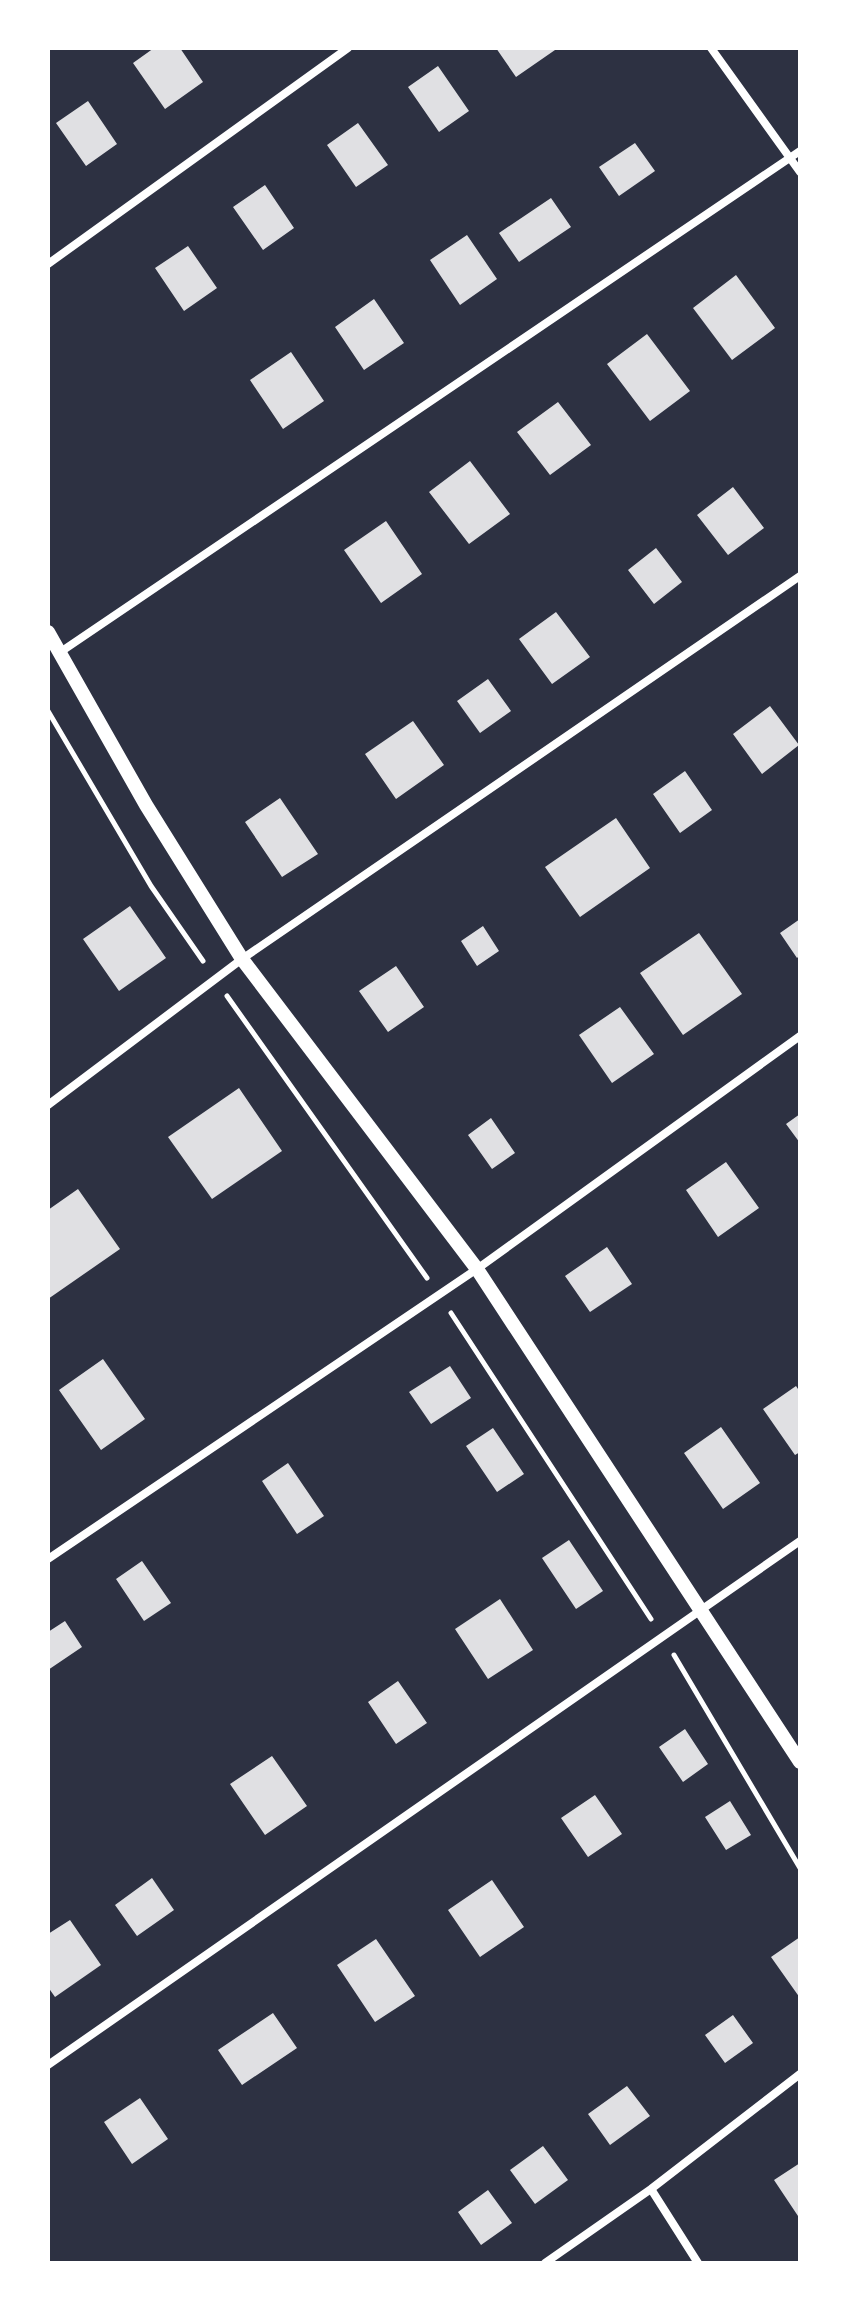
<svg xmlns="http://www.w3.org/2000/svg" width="848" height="2311" font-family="'DejaVu Sans',sans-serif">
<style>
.building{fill:#e0e0e3}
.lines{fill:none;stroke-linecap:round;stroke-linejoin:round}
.path{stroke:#fff;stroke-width:5}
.minor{stroke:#fff;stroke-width:8}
.tertiary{stroke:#fff;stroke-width:14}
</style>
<rect width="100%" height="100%" fill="#2d3142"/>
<path class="building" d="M 154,48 L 180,48 L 203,82 L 165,109 L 133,63 Z
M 496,48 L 554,48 L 555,50 L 516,77 Z
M 438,66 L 469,111 L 439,132 L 408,87 Z
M 88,101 L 117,144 L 86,166 L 56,123 Z
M 358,123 L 388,165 L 356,187 L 327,145 Z
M 635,143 L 655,171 L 619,196 L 599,167 Z
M 265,185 L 294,228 L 263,250 L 233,207 Z
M 551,198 L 571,227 L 519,262 L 499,233 Z
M 467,235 L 497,279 L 460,305 L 430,260 Z
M 188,246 L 217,288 L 184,311 L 155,268 Z
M 736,275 L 775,328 L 732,360 L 693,308 Z
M 374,299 L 404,343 L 364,370 L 335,327 Z
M 647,334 L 690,391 L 650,421 L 607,364 Z
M 291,352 L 324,401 L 283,429 L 250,380 Z
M 558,402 L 591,445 L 550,475 L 517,432 Z
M 470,461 L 510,514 L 469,544 L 429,492 Z
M 733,487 L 764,528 L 728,555 L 697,515 Z
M 386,521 L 422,574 L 381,603 L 344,550 Z
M 656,548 L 682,582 L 654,604 L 628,570 Z
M 556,612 L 590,657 L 552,684 L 519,639 Z
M 488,679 L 511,711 L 480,733 L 457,701 Z
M 770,706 L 799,745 L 762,774 L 733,734 Z
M 413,721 L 444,765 L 396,799 L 365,754 Z
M 685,771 L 712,810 L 680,833 L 653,794 Z
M 280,798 L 318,854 L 282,877 L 245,822 Z
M 616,818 L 650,868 L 580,917 L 545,867 Z
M 130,906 L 166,958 L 119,991 L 83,939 Z
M 800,919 L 800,955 L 797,958 L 780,933 Z
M 483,926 L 499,951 L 477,966 L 461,941 Z
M 699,933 L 742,994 L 683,1035 L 640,973 Z
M 396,966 L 424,1007 L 388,1032 L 359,991 Z
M 620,1007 L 654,1054 L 612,1083 L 579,1035 Z
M 239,1088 L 282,1151 L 212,1199 L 168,1137 Z
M 800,1114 L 800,1143 L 786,1124 Z
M 491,1118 L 515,1153 L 492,1169 L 468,1135 Z
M 726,1162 L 759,1208 L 718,1237 L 686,1190 Z
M 78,1189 L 120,1249 L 48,1299 L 48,1210 Z
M 607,1247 L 632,1284 L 590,1312 L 565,1276 Z
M 103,1359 L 145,1419 L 101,1450 L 59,1390 Z
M 450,1366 L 471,1398 L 431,1424 L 409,1392 Z
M 796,1386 L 800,1392 L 800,1452 L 795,1455 L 763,1409 Z
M 721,1427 L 760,1483 L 723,1509 L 684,1453 Z
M 493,1428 L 524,1474 L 497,1492 L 466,1446 Z
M 288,1463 L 324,1516 L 297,1534 L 262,1481 Z
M 569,1540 L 603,1591 L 576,1609 L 542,1558 Z
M 142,1561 L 171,1603 L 144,1621 L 116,1579 Z
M 500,1599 L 533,1650 L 488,1679 L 455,1629 Z
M 65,1621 L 82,1647 L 48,1670 L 48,1632 Z
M 398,1681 L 427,1723 L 396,1744 L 368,1702 Z
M 685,1729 L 708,1764 L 683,1782 L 659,1747 Z
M 272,1756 L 307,1806 L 265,1835 L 230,1784 Z
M 595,1795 L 622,1834 L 588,1857 L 561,1818 Z
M 730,1801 L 751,1835 L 726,1850 L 705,1817 Z
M 152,1878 L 174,1910 L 137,1936 L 115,1905 Z
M 492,1880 L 524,1927 L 480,1957 L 448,1910 Z
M 70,1920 L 101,1965 L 55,1997 L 48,1987 L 48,1934 Z
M 800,1937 L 800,1998 L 771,1957 Z
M 376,1939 L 415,1996 L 375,2022 L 337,1965 Z
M 273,2013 L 297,2048 L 242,2085 L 218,2050 Z
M 733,2015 L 753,2043 L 725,2063 L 705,2035 Z
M 627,2086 L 650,2116 L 610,2145 L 588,2114 Z
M 140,2098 L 168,2139 L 132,2164 L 104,2122 Z
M 543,2146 L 568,2180 L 535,2204 L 510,2170 Z
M 800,2163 L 800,2219 L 774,2180 Z
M 488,2190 L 512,2223 L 481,2245 L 458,2212 Z"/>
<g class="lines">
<path class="path" d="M 48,711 L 151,886 L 203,961
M 227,996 L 427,1278
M 451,1313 L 651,1619
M 674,1655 L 800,1868"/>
<path class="minor" d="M 711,48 L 800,172
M 48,264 L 348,48
M 59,653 L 800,151
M 48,1105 L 242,959 L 800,576
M 48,1559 L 477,1269 L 800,1036
M 48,2065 L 800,1541
M 651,2189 L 698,2263
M 545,2263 L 651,2189 L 800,2074"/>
<path class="tertiary" d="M 48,632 L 146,805 L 242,959 L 477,1269 L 800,1762"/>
</g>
<rect width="848" height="2311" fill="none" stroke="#ffffff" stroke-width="100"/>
</svg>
